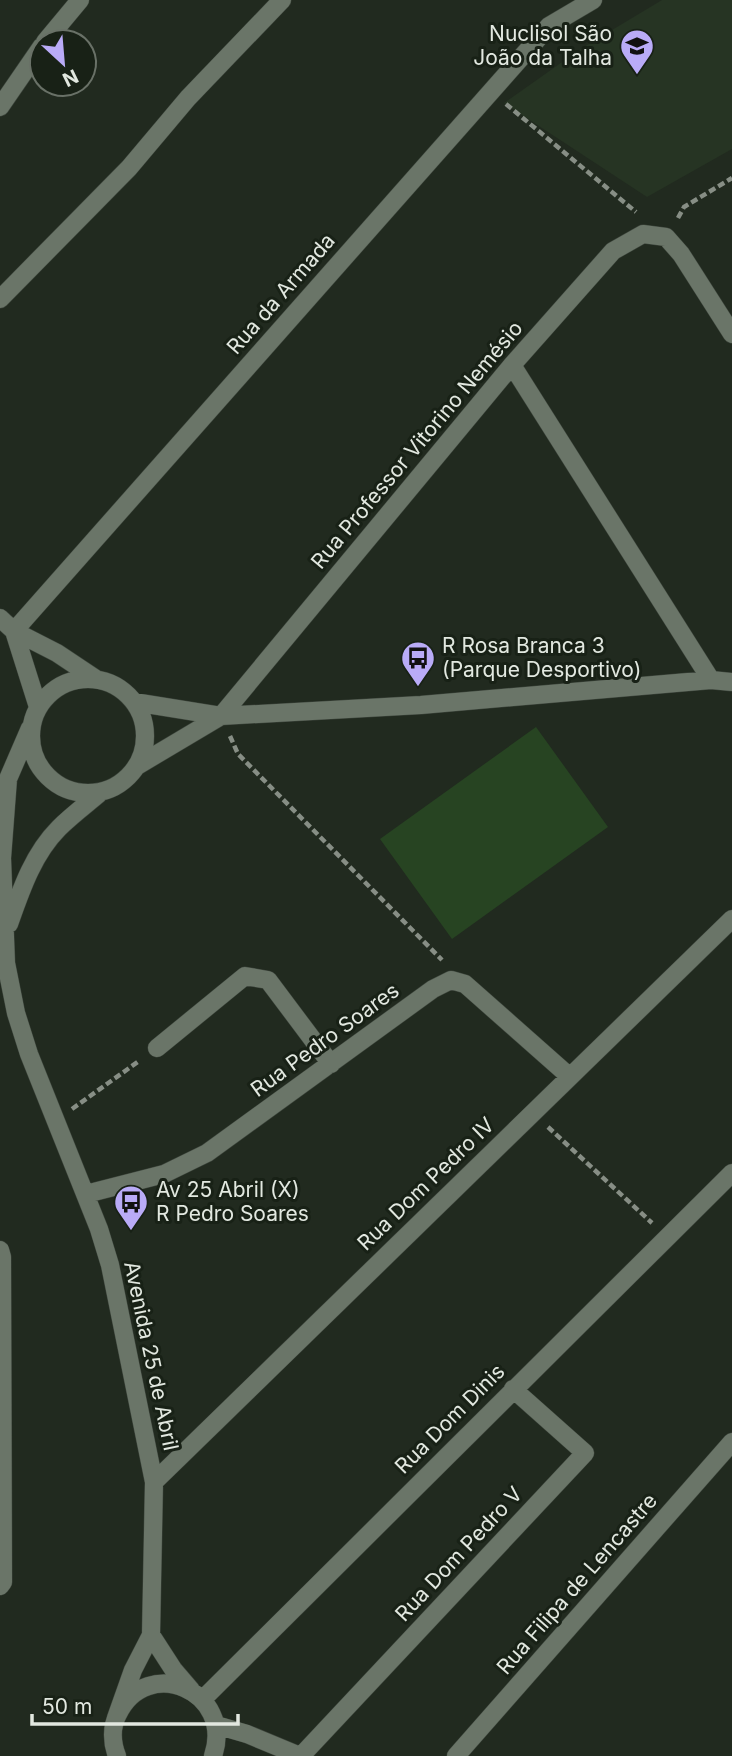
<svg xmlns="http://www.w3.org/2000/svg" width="732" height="1756" font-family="Inter,sans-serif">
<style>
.built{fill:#263423}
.green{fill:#274422}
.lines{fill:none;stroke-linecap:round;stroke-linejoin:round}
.minor-casing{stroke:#3e463d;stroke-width:19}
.path{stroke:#878e85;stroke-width:4.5;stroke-dasharray:7 3.5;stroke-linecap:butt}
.minor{stroke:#6a7568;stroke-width:18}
.labels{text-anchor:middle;stroke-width:6;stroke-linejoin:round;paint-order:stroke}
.poi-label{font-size:21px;fill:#e2e8e0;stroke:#182116;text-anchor:start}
.street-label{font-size:21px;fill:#e2e8e0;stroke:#182116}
</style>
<rect width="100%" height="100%" fill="#212a1f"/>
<path class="built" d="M 662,0 L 732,0 L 732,149 L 647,197 L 504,103 L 582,48 Z"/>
<path class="green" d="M 536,727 L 608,827 L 452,939 L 380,839 Z"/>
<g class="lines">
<g class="minor-casing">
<path id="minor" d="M 45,42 L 80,0
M 0,107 L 42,46
M 0,299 L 129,168 L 188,98 L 282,0
M 512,365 L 711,680
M 0,618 L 14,631 L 57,653 L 96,679
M 14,631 L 549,26 L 593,0
M 14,631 L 38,707
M31 736a57 57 0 1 1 114 0a57 57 0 1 1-114 0Z
M 134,702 L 221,716 L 421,705 L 711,680 L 732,682
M 30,728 L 8,779 L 2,858 L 6,963 L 16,1013 L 29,1054 L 99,1229 L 110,1265 L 154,1482 L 151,1635 L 133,1670 L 116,1718
M 137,766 L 221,716 L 512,365 L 613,251 L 643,234 L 666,237 L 681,254 L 732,334
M 9,924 C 21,890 33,854 59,828 C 72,815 87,804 101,792
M 157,1048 L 245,976 L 268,980 L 331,1064
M 86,1194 L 164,1174 L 207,1153 L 433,989 L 451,980 L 465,984 L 569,1076
M 0,1250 L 2,1257 L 3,1582 L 0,1586
M 154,1482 L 732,919
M 151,1635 L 173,1669 L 191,1690
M 203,1699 L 732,1173
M 216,1725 L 247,1734 L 300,1756
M 117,1756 C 112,1743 111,1727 118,1714 C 147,1654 235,1691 213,1756
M 301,1756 L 585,1453 L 513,1389
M 456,1756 L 732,1442"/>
</g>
<path class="path" d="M 506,104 L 636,212
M 678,218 L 684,207 L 732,178
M 230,736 L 238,754 L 442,960
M 72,1109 L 139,1061
M 548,1127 L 652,1223"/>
<use href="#minor" class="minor"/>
</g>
<defs>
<g id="school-pin" transform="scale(1.75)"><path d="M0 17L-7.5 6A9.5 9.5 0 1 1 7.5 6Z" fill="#b9abf7" stroke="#182116"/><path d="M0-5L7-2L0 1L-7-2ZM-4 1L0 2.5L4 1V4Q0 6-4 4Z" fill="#111"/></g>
<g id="bus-pin" transform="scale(1.75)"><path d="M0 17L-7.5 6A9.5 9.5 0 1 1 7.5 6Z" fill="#b9abf7" stroke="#182116"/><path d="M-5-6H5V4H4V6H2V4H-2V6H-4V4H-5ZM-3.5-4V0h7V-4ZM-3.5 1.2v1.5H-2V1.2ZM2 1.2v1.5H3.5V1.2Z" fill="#111"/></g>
</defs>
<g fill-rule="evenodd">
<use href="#school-pin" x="637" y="46"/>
<use href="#bus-pin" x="418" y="658"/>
<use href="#bus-pin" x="131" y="1202"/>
</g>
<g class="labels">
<g class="poi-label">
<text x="612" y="41" text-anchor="end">Nuclisol São<tspan x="612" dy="24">João da Talha</tspan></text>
<text x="442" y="653">R Rosa Branca 3<tspan x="442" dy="24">(Parque Desportivo)</tspan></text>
<text x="156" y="1197">Av 25 Abril (X)<tspan x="156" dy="24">R Pedro Soares</tspan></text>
</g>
<g class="street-label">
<text transform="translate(281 294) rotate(-49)" y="7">Rua da Armada</text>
<text transform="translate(417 445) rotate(-50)" y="7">Rua Professor Vitorino Nemésio</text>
<text transform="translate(325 1040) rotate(-36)" y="7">Rua Pedro Soares</text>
<text transform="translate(426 1184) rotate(-44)" y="7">Rua Dom Pedro IV</text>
<text transform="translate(151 1356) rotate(78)" y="7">Avenida 25 de Abril</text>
<text transform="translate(450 1419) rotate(-45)" y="7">Rua Dom Dinis</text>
<text transform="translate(459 1554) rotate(-47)" y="7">Rua Dom Pedro V</text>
<text transform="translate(577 1584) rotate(-49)" y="7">Rua Filipa de Lencastre</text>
</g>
</g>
<g transform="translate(63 63) rotate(154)"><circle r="33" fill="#182116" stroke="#697167" stroke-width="2"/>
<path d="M0-5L12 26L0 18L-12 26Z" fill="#b9abf7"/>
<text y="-10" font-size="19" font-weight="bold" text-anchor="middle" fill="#e2e8e0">N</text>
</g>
<path d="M32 1714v10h206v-10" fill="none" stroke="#e2e8e0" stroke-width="3.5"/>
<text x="42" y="1714" font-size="21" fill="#e2e8e0" stroke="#182116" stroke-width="5" paint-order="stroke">50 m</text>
</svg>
